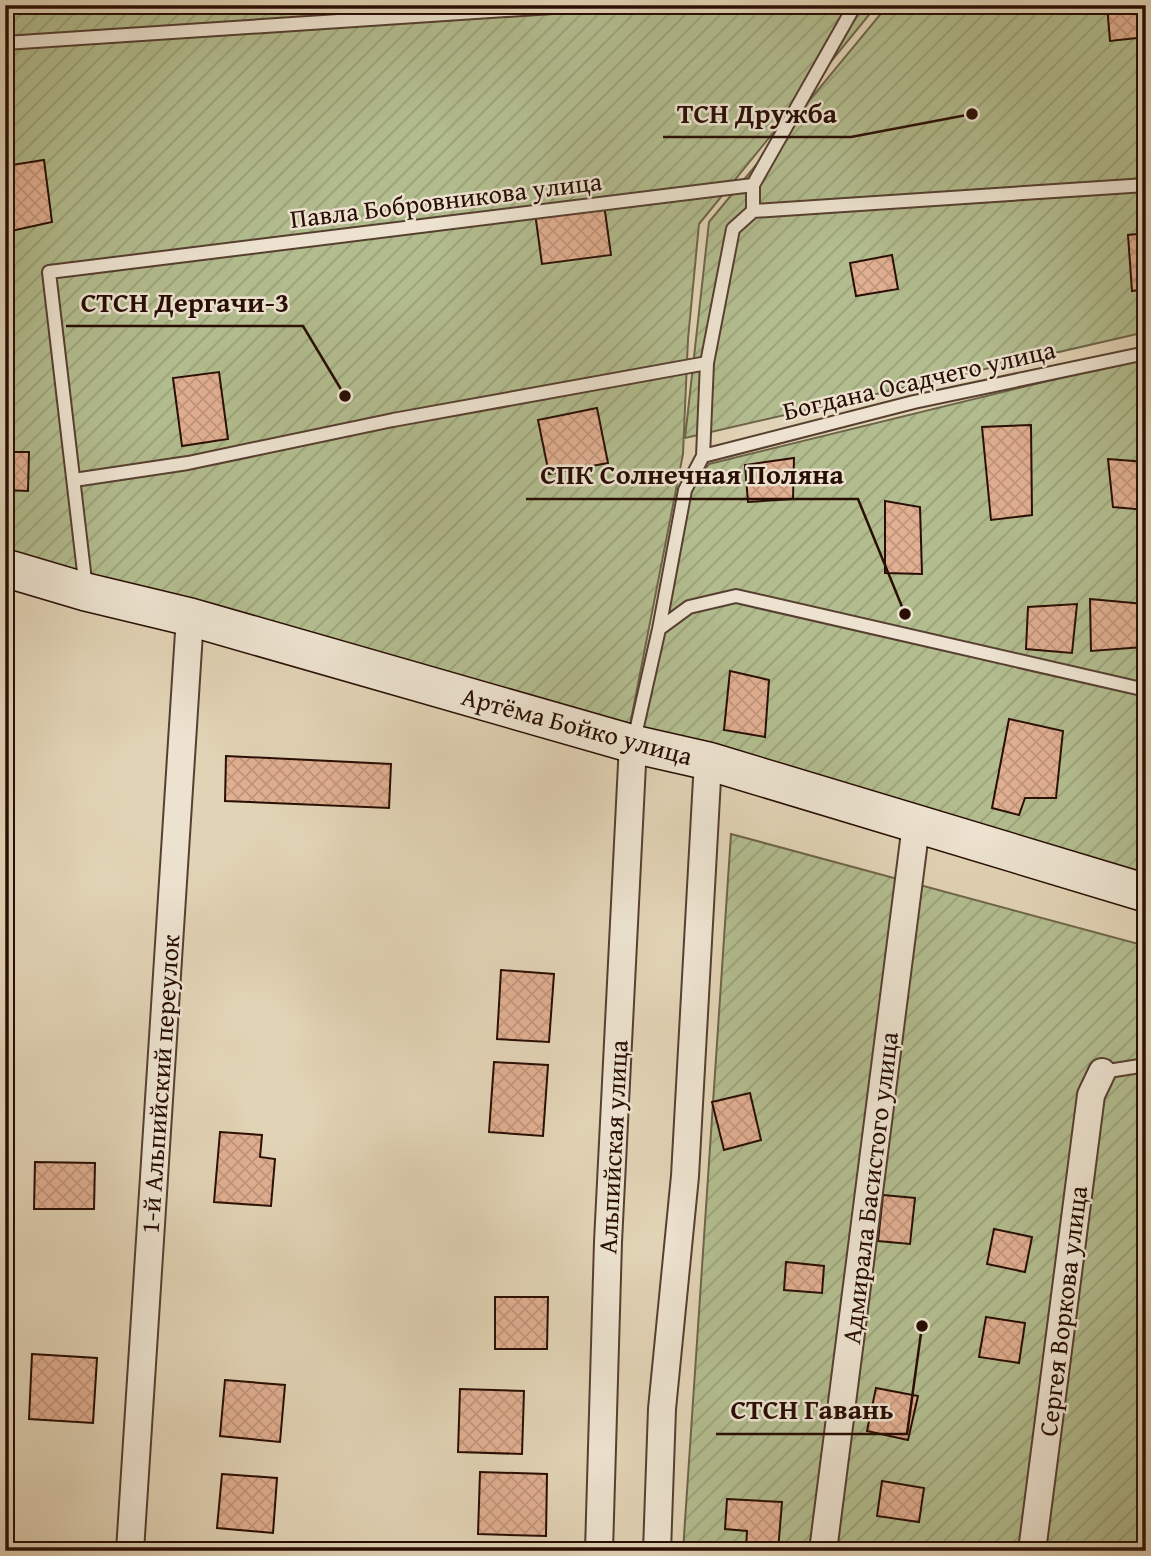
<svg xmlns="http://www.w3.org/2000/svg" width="1151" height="1556" font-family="'Gentium Book Plus',serif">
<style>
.garden{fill:url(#garden-furrows);stroke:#6e6549;stroke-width:2}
.building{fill:url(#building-cross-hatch);stroke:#290e04;stroke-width:2}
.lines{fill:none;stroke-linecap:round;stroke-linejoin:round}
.service-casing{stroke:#573f30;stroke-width:16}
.minor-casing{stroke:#573f30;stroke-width:30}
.secondary-casing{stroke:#290e04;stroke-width:40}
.service{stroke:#ece2cf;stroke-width:12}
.minor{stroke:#ece2cf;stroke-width:26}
.secondary{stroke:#ece2cf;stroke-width:37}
.labels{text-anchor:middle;stroke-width:5;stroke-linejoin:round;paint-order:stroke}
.street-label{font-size:26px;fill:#290e04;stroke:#ece2cf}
.leader{fill:none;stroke:#290e04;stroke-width:2.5}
.callout-dot{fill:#290e04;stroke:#ece2cf;stroke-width:2.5}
.callout-label{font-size:28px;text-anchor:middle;font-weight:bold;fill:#290e04;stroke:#ece2cf;stroke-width:5;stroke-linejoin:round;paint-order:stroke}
</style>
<defs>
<pattern id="garden-furrows" width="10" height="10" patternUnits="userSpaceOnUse" patternTransform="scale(1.75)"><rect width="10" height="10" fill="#b2bc8e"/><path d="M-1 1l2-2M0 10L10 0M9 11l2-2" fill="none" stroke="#99a079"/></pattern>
<pattern id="building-cross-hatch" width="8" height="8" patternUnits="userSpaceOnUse" patternTransform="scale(1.75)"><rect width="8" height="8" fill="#e1af91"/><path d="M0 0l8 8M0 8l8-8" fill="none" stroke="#c1957b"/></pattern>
</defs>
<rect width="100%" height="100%" fill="#e1d3b5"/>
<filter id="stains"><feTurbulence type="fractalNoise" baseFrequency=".00286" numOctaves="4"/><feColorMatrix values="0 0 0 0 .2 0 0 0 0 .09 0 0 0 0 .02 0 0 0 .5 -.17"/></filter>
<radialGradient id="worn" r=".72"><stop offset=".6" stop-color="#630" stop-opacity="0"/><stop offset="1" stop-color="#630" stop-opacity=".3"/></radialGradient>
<path class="garden" d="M 5,5 L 877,5 L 699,224 L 688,339 L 683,454 L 629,730 L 5,554 Z
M 888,5 L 1146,5 L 1146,332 L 685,438 L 709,222 Z
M 1146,357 L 1146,884 L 641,736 L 689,491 L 709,464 Z
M 731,834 L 1146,946 L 1146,1551 L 683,1551 Z"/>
<path class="building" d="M 1107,5 L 1146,5 L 1146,37 L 1110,41 Z
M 44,160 L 52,222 L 11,231 L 5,166 Z
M 604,204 L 611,255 L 542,264 L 535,213 Z
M 1146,233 L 1146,289 L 1132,291 L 1128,235 Z
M 892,255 L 898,289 L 856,296 L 850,263 Z
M 219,372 L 228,439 L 182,446 L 173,378 Z
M 597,408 L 608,463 L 549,474 L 538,420 Z
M 1031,425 L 1032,515 L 991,520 L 982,427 Z
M 5,452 L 29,452 L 28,491 L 5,490 Z
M 794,458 L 793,499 L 748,502 L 745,465 Z
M 1108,459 L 1146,462 L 1146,510 L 1113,507 Z
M 885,501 L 920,507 L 922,574 L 885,573 Z
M 1090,599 L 1144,604 L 1143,647 L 1091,651 Z
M 1077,604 L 1072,653 L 1026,649 L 1028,607 Z
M 730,671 L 769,680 L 765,737 L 724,730 Z
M 1009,719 L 1063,731 L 1056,798 L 1025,798 L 1019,815 L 992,808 Z
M 226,756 L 391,764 L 389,808 L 225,801 Z
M 501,970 L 554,974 L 549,1042 L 497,1039 Z
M 494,1062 L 548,1065 L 543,1136 L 489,1132 Z
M 750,1093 L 761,1140 L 724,1150 L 712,1102 Z
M 220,1132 L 262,1135 L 260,1157 L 275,1159 L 271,1206 L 214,1202 Z
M 35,1162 L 95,1163 L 94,1209 L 34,1209 Z
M 883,1195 L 915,1198 L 910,1244 L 878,1241 Z
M 994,1229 L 1032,1237 L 1025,1272 L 987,1264 Z
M 786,1262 L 824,1266 L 822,1293 L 784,1290 Z
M 495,1297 L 548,1297 L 547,1349 L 495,1349 Z
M 986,1317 L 1025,1323 L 1019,1363 L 979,1357 Z
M 32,1354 L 97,1358 L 93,1423 L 29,1419 Z
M 225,1380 L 285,1385 L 280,1442 L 220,1436 Z
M 876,1388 L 918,1396 L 908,1440 L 867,1431 Z
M 460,1389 L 524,1391 L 522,1454 L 458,1452 Z
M 480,1472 L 547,1474 L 546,1536 L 478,1534 Z
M 222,1474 L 277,1478 L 273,1533 L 217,1528 Z
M 882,1481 L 924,1488 L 919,1522 L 877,1516 Z
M 727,1499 L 782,1502 L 778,1551 L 746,1549 L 747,1531 L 725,1529 Z"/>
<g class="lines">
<g class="service-casing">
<path id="service" d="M 5,43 L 583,5
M 753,185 L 753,211 L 1146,185
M 753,185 L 855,5
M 707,363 L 733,229 L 753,211
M 703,456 L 914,402 L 1146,353
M 74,480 L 188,463 L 393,420 L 707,363 L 703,456 L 685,490 L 659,629 L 634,740
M 86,589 L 49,272 L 753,185
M 659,629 L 689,607 L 736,596 L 1146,690
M 1102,1072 L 1146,1065"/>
</g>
<g class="minor-casing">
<path id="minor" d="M 130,1551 L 190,617
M 599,1551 L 608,1242 L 633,744
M 657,1551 L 662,1409 L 685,1176 L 708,761
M 823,1551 L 916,825
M 1032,1551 L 1091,1095 L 1102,1072"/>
</g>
<g class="secondary-casing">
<path id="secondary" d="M 5,568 L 86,592 L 190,617 L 633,744 L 708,761 L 1146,893"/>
</g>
<use href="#service" class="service"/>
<use href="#minor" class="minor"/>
<use href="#secondary" class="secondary"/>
</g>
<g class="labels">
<g class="street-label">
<text transform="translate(446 200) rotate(-7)" y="9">Павла Бобровникова улица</text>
<text transform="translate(919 380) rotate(-13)" y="9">Богдана Осадчего улица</text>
<text transform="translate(577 726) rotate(15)" y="9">Артёма Бойко улица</text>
<text transform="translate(160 1084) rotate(-86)" y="9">1-й Альпийский переулок</text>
<text transform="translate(613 1147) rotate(-87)" y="9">Альпийская улица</text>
<text transform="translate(870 1188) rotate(-83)" y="9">Адмирала Басистого улица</text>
<text transform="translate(1063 1311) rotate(-83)" y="9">Сергея Воркова улица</text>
</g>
</g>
<path class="leader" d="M972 114L851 137H663M345 396L303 326H66M905 614L858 499H526M922 1326L907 1434H716"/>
<g class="callout-dot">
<circle cx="972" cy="114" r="7"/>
<circle cx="345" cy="396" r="7"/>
<circle cx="905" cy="614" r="7"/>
<circle cx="922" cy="1326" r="7"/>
</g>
<g class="callout-label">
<text x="757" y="123">ТСН Дружба</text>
<text x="185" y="312">СТСН Дергачи-3</text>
<text x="692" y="484">СПК Солнечная Поляна</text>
<text x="812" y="1419">СТСН Гавань</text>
</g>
<rect width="1151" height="1556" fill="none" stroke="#e1d3b5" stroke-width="28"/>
<rect x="7" y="7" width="1137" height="1542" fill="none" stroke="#290e04" stroke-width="3.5"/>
<rect x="14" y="14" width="1123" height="1528" fill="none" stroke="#290e04" stroke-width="2"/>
<rect width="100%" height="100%" filter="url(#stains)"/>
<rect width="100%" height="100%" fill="url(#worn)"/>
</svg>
